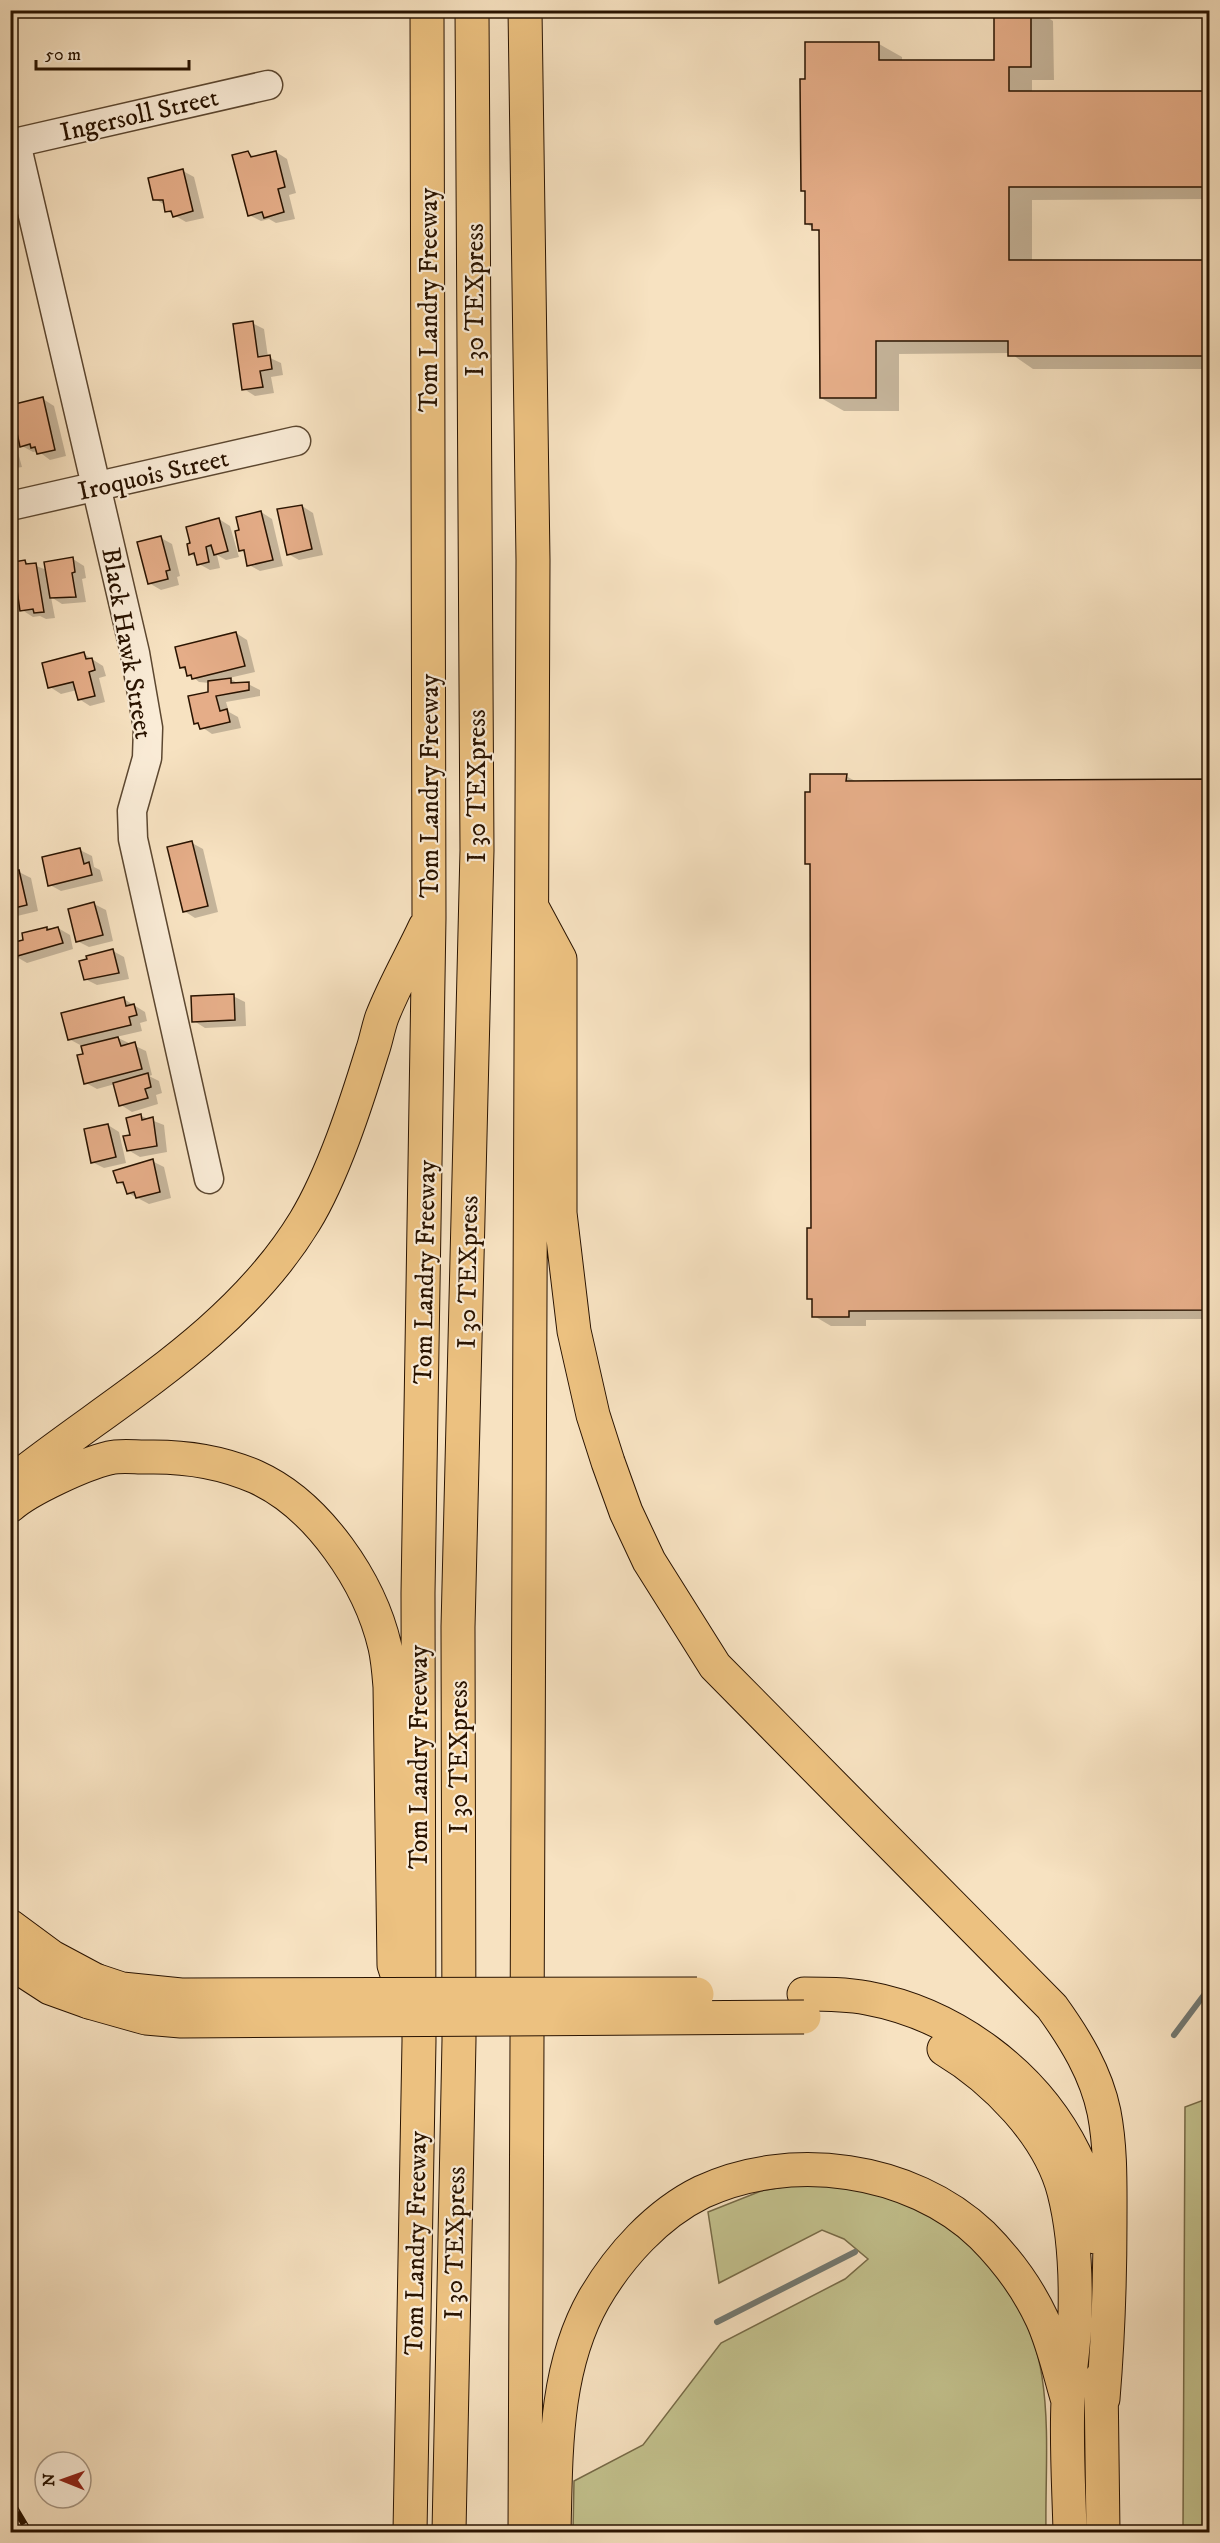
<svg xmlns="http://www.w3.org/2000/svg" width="1220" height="2543" font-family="'IM FELL DW Pica',serif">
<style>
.green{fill:#c3c28e;stroke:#766a47;stroke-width:1.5}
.shadow{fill:#0003}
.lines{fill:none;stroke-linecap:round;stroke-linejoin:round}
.stream{stroke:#727871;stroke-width:6}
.building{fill:#e5ad88;stroke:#291300;stroke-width:1.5}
.minor-casing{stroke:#5c4730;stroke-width:31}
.highway-casing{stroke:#291300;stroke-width:35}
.minor{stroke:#faecd7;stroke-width:28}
.highway{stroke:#ecc180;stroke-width:33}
.rail-casing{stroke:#291300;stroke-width:7}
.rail{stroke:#faecd7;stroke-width:4.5;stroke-dasharray:14;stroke-linecap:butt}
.highway-bridge-casing{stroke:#291300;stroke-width:35;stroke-linecap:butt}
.highway-bridge{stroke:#ecc180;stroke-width:33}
.labels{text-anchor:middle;stroke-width:4.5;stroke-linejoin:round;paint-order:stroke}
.street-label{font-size:26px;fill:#291300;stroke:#faecd7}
</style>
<rect width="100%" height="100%" fill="#f7e2c1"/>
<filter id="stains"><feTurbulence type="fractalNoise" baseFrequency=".00333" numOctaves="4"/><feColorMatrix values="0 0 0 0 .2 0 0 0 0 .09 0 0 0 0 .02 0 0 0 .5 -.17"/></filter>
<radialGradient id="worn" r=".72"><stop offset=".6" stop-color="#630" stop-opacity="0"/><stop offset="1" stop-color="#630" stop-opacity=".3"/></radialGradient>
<path class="green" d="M 1209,2098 L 1209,2532 L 1183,2532 L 1185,2107 Z
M 789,2186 C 826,2186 866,2184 901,2200 C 973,2231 1031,2299 1042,2377 C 1050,2428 1045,2482 1046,2532 L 573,2532 L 574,2481 L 643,2445 L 721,2343 L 845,2279 L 868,2259 L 844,2239 L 822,2230 L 719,2283 L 708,2212 L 761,2191 Z"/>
<path class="shadow" d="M 996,10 L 1036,10 L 1053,21 L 1054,80 L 1032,80 L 1032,93 L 1210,92 L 1210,199 L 1032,200 L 1032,261 L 1210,261 L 1210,369 L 1033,369 L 1010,353 L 899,354 L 899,411 L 844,411 L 821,398 L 821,233 L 807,224 L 806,193 L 802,190 L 806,80 L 879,44 L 902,57 L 902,61 L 996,61 Z
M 276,152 L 287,159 L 296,193 L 289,195 L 295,219 L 276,223 L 269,219 L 261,221 L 249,215 L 248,153 L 255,157 Z
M 183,171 L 194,177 L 204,218 L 186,222 L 167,211 L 165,205 L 155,199 Z
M 10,225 L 17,253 L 10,255 Z
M 252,323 L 264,329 L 268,357 L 281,363 L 283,375 L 271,377 L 274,393 L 255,396 L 244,389 Z
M 43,399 L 54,406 L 66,456 L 50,460 L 38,451 L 33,452 L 22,446 Z
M 10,424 L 22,467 L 10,469 Z
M 302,506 L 313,513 L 323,555 L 299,560 L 288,554 Z
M 261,512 L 272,519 L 283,566 L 260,571 L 249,565 L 246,554 L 241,550 Z
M 219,519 L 230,526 L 239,557 L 226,560 L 217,555 L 220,568 L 210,570 L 199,564 L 196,557 L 190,554 Z
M 161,538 L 172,544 L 180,576 L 177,577 L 179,585 L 161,590 L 149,583 Z
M 73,559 L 84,566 L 86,578 L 82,579 L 86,602 L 62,604 L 51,597 L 55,618 L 46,619 L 40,616 L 33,617 L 22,610 L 25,562 L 47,570 Z
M 236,633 L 247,640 L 255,672 L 229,678 L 239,684 L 248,684 L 260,690 L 260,696 L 226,702 L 229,712 L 238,717 L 241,728 L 212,734 L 196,723 L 210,693 L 210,683 L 199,682 L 181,667 Z
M 84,654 L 103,666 L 106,676 L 99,678 L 105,702 L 90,706 L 79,699 L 77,690 L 61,694 L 50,687 Z
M 846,776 L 857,782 L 1210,781 L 1210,1319 L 866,1320 L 866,1326 L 831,1326 L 814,1316 L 814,1301 L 808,1298 L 812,1229 L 811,865 L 807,863 Z
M 192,843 L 203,849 L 218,912 L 195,918 L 184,911 Z
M 80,850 L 92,856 L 94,867 L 100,870 L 103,881 L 61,891 L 50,885 Z
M 19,872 L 31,878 L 38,911 L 13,917 L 10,915 L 10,874 Z
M 94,904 L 106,910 L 113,941 L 89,947 L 77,941 Z
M 47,928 L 58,928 L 70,935 L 73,949 L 27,963 L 15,956 L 25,941 Z
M 113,951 L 124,957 L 129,979 L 97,985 L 85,979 Z
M 233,996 L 245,1002 L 246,1026 L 205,1028 L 194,1021 Z
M 124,999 L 145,1012 L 147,1021 L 140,1023 L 142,1031 L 116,1037 L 146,1051 L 152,1075 L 149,1076 L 159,1081 L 162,1093 L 156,1095 L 158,1104 L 132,1112 L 121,1105 L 115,1084 L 97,1089 L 86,1083 L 82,1046 L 69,1039 Z
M 141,1116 L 164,1125 L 167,1152 L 140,1157 L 128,1150 Z
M 108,1125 L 119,1132 L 126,1163 L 104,1168 L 92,1162 Z
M 152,1161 L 164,1167 L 171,1198 L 149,1204 L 128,1193 L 126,1187 L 118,1182 Z"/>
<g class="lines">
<path class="stream" d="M 1174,2035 L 1210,1987
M 717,2322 L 855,2252"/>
</g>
<path class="building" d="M 994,10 L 1031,10 L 1031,67 L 1009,67 L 1009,91 L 1210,91 L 1210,187 L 1009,187 L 1009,260 L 1210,260 L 1210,356 L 1008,356 L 1008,341 L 876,341 L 876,398 L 820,398 L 819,230 L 812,230 L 812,224 L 805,224 L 805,191 L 801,191 L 800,79 L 805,79 L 805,42 L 879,42 L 879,60 L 994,60 Z
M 248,151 L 251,157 L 276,151 L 285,187 L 278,189 L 284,212 L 264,218 L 262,212 L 248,216 L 232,155 Z
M 183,169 L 193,211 L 173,217 L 171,211 L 165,212 L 163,200 L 153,200 L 148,178 Z
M 253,321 L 258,357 L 270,355 L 272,369 L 260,371 L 263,387 L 242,390 L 233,324 Z
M 43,397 L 55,450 L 37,454 L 35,447 L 31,448 L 30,444 L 20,447 L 11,405 Z
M 302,505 L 312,549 L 287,555 L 277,509 Z
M 261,511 L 273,560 L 247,566 L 244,550 L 239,551 L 235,531 L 239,530 L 236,517 Z
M 219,518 L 228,551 L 214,555 L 211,545 L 206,547 L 209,562 L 197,565 L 194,553 L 189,555 L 187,544 L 190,543 L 186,527 Z
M 161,536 L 170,570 L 166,571 L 168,579 L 148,584 L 137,542 Z
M 73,557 L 75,572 L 72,573 L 76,597 L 50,598 L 44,562 Z
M 25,560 L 26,564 L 36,563 L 44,612 L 34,613 L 33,609 L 20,611 L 13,562 Z
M 236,632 L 245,666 L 192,679 L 191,675 L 187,676 L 185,667 L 180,668 L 175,647 Z
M 84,652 L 86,659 L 92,658 L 95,670 L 89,672 L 95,696 L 78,700 L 73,682 L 48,688 L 42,663 Z
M 231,678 L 231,683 L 249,682 L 249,690 L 216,696 L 220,711 L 227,709 L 230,722 L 200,729 L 198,723 L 194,724 L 188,696 L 208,692 L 208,681 Z
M 810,774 L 847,774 L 846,781 L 1210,779 L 1210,1310 L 849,1311 L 849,1317 L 812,1317 L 812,1299 L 807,1299 L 807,1228 L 811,1228 L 810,864 L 805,864 L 805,792 L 810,792 Z
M 192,841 L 208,906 L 183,912 L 167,847 Z
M 80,848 L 84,864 L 89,862 L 92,875 L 48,886 L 42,857 Z
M 19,870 L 27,905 L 10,909 L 10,872 Z
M 94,902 L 103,935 L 76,942 L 68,909 Z
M 47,927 L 47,930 L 58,927 L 63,943 L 14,957 L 11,943 L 23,940 L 22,933 Z
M 113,949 L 119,973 L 84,980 L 79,961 L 87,959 L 86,956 Z
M 234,994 L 235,1020 L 192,1022 L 191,996 Z
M 124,997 L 126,1006 L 134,1004 L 137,1015 L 129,1017 L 131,1025 L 68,1040 L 61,1013 Z
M 118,1037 L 121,1046 L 135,1042 L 142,1069 L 84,1084 L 77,1055 L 83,1054 L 81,1046 Z
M 148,1073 L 151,1087 L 145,1089 L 148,1098 L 119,1106 L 113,1083 Z
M 141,1114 L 142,1120 L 153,1117 L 157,1146 L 127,1151 L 123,1136 L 130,1135 L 126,1118 Z
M 108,1124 L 116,1157 L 91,1163 L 84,1129 Z
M 153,1159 L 160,1192 L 136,1198 L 134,1192 L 127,1194 L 123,1182 L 117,1183 L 113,1171 Z"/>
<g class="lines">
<g class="minor-casing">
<path id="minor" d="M 16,143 L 135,653 L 148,728 L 147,758 L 132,811 L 133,839 L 209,1179
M 10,144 L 268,85
M 10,506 L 296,441"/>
</g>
<g class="highway-casing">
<path id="highway" d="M 532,907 L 560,959 L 560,1213 L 574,1331 L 593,1415 L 608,1462 L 626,1512 L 649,1561 L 715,1666 L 1052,2007 C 1075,2039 1096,2073 1104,2112 C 1111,2148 1110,2185 1110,2221 C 1110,2281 1108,2339 1103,2399
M 10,1483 C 113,1401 235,1336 305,1221 C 333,1175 356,1104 372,1052 C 376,1041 378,1028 382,1017 C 394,986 411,957 425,927
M 10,1506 C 29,1489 84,1464 109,1458 C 120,1455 134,1457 145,1457 C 182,1456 222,1462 256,1477 C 318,1505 370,1582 385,1647 C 388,1660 389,1674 390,1687 L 394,1965 L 409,2012
M 10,1926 L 52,1957 L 95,1980
M 10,1962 L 50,1988 L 89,2002
M 804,1994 C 825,1994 846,1994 867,1998 C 954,2014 1035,2074 1074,2153 C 1087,2178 1092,2210 1095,2237
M 944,2049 C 994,2079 1049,2134 1064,2192 C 1074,2231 1076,2275 1075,2315 C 1075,2343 1069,2372 1068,2401 C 1066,2444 1069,2489 1070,2532
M 1101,2378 L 1103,2532
M 410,2532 L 419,2041 L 418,1593 L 429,918 L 427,10
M 449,2532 L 459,2040 L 458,1627 L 477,850 L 472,10
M 525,2532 L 533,560 L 525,10
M 554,2532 C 556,2454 554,2369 594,2299 C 619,2256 657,2214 702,2192 C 790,2151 911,2167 982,2235 C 1006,2259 1028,2289 1042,2319 C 1054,2345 1060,2375 1068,2401"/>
</g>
<use href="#minor" class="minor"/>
<use href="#highway" class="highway"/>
<g class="rail-casing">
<path id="rail" d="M 10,2500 L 29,2532
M 10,2527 L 14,2532"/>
</g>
<use href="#rail" class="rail"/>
<g class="highway-bridge-casing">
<path id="highway-bridge" d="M 95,1980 L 122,1989 L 181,1995 L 697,1994
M 89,2002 L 146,2018 L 181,2021 L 804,2017"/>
</g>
<use href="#highway-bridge" class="highway-bridge"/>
</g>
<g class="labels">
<g class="street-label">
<text transform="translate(139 114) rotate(-13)" y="9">Ingersoll Street</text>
<text transform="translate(428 300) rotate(-90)" y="9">Tom Landry Freeway</text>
<text transform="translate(474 300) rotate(-90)" y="9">I 30 TEXpress</text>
<text transform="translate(153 474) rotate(-13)" y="9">Iroquois Street</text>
<text transform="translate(128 643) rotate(80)" y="9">Black Hawk Street</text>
<text transform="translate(429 786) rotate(-90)" y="9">Tom Landry Freeway</text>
<text transform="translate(476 786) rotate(-90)" y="9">I 30 TEXpress</text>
<text transform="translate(424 1272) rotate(-89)" y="9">Tom Landry Freeway</text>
<text transform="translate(467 1272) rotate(-89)" y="9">I 30 TEXpress</text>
<text transform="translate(418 1757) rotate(-90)" y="9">Tom Landry Freeway</text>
<text transform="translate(458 1757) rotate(-90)" y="9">I 30 TEXpress</text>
<text transform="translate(415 2243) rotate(-89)" y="9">Tom Landry Freeway</text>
<text transform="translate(454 2243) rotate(-89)" y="9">I 30 TEXpress</text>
</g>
</g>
<rect width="1220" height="2543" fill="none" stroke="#f7e2c1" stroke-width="36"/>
<rect x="12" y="12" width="1196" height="2519" fill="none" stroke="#291300" stroke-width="3"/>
<rect x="18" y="18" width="1184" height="2507" fill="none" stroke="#291300" stroke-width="1.5"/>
<g transform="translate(63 2480) rotate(271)"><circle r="28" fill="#faecd7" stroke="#a69581" stroke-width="1.5"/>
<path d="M0-4.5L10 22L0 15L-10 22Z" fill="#8f2418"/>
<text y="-9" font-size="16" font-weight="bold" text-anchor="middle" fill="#291300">N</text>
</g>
<path d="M36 60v9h153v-9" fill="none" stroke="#291300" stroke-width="3"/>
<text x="45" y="60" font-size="18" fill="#291300" stroke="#faecd7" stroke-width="4.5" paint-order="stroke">50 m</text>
<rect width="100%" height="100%" filter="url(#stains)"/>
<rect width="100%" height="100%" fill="url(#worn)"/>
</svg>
